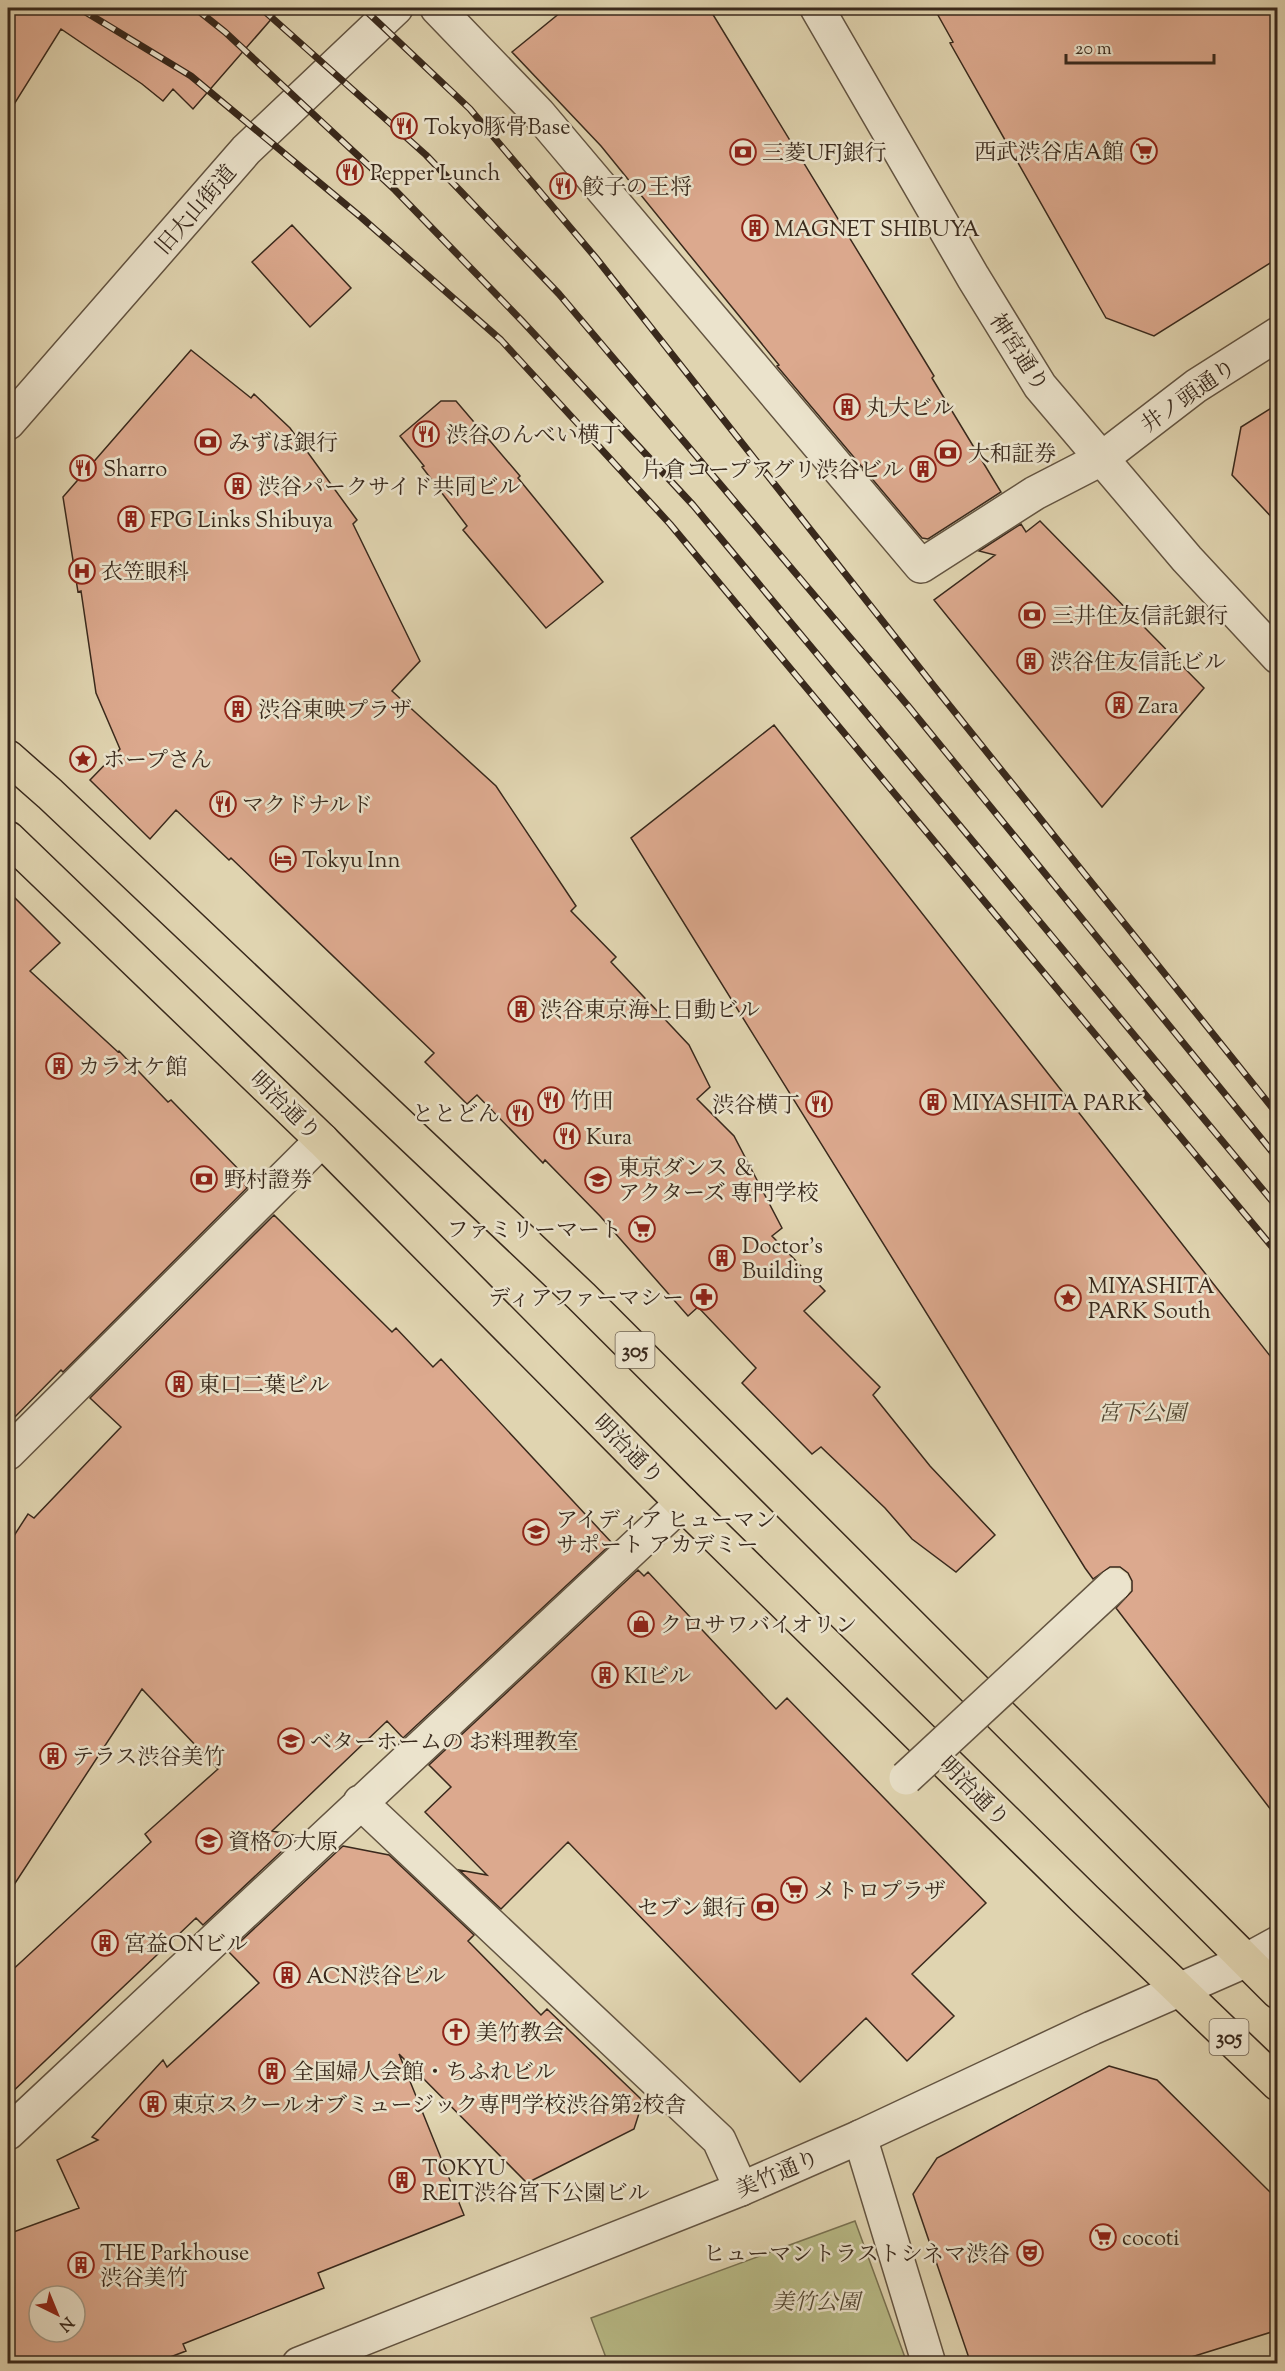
<svg xmlns="http://www.w3.org/2000/svg" width="1285" height="2371" font-family="'Sorts Mill Goudy','Noto Serif JP',serif">
<style>
.green{fill:#b8bb87;stroke:#787252;stroke-width:1.5}
.building{fill:#dca98e;stroke:#39291c;stroke-width:1.5;fill-rule:evenodd}
.lines{fill:none;stroke-linecap:round;stroke-linejoin:round}
.minor-casing{stroke:#635441;stroke-width:36}
.tertiary-casing{stroke:#635441;stroke-width:36}
.primary-casing{stroke:#39291c;stroke-width:36}
.minor{stroke:#ebe3cc;stroke-width:33}
.tertiary{stroke:#ebe3cc;stroke-width:33}
.primary{stroke:#e0d4b0;stroke-width:33}
.rail-casing{stroke:#39291c;stroke-width:7}
.rail{stroke:#ebe3cc;stroke-width:4.5;stroke-dasharray:14;stroke-linecap:butt}
.pedestrian-bridge-casing{stroke:#635441;stroke-width:36;stroke-linecap:butt}
.pedestrian-bridge{stroke:#ebe3cc;stroke-width:33}
.labels{text-anchor:middle;stroke-width:5;stroke-linejoin:round;paint-order:stroke}
.shield{fill:#ebe3cc;stroke:#6e6151;stroke-width:1.5}
.shield-label{font-size:21px;font-weight:bold;fill:#39291c}
.poi-label{font-size:22px;fill:#39291c;stroke:#ebe3cc;text-anchor:start}
.street-label{font-size:22px;fill:#39291c;stroke:#ebe3cc}
.park-label{font-size:22px;font-style:italic;fill:#524631;stroke:#ebe3cc}
</style>
<rect width="100%" height="100%" fill="#e0d4b0"/>
<filter id="stains"><feTurbulence type="fractalNoise" baseFrequency=".00333" numOctaves="4"/><feColorMatrix values="0 0 0 0 .2 0 0 0 0 .09 0 0 0 0 .02 0 0 0 .5 -.17"/></filter>
<radialGradient id="worn" r=".72"><stop offset=".6" stop-color="#630" stop-opacity="0"/><stop offset="1" stop-color="#630" stop-opacity=".3"/></radialGradient>
<path class="green" d="M 855,2221 L 907,2363 L 608,2363 L 591,2318 Z"/>
<path class="building" d="M 8,8 L 281,8 L 193,109 L 173,89 L 163,101 L 142,84 L 61,29 L 8,114 Z
M 566,8 L 709,8 L 934,376 L 932,378 L 1001,492 L 928,539 L 922,538 L 777,366 L 779,365 L 601,146 L 512,52 Z
M 934,8 L 1278,8 L 1278,258 L 1154,336 L 1106,318 L 950,43 L 953,42 Z
M 292,225 L 351,288 L 310,327 L 252,262 Z
M 191,350 L 251,398 L 254,394 L 290,428 L 357,520 L 353,524 L 420,661 L 392,691 L 496,786 L 576,906 L 571,911 L 616,957 L 611,962 L 689,1045 L 710,1087 L 697,1099 L 734,1136 L 782,1228 L 772,1236 L 825,1291 L 804,1311 L 880,1387 L 873,1395 L 930,1466 L 995,1535 L 956,1572 L 912,1539 L 885,1508 L 821,1447 L 812,1454 L 742,1383 L 756,1368 L 698,1307 L 688,1316 L 600,1216 L 545,1160 L 543,1163 L 477,1095 L 467,1104 L 425,1062 L 434,1053 L 231,858 L 229,860 L 176,810 L 150,839 L 90,780 L 120,749 L 96,693 L 81,591 L 78,592 L 63,497 Z
M 441,401 L 456,401 L 520,476 L 518,478 L 603,582 L 546,628 L 463,530 L 467,526 L 422,467 L 424,466 L 400,436 Z
M 1278,404 L 1278,524 L 1232,475 L 1241,427 Z
M 1040,521 L 1204,688 L 1102,807 L 934,600 L 995,555 L 979,551 L 1021,524 L 1026,532 Z
M 774,725 L 1278,1366 L 1278,1819 L 1116,1608 L 1132,1591 L 1132,1581 L 1128,1573 L 1120,1567 L 1110,1567 L 1093,1579 L 1085,1568 L 631,838 Z
M 8,891 L 60,943 L 30,971 L 118,1052 L 119,1051 L 168,1102 L 171,1100 L 249,1180 L 245,1185 L 247,1188 L 63,1372 L 61,1370 L 8,1424 Z
M 274,1215 L 392,1332 L 396,1328 L 433,1367 L 441,1359 L 612,1543 L 403,1738 L 387,1721 L 272,1831 L 298,1836 L 203,1925 L 196,1918 L 8,2096 L 8,1974 L 151,1842 L 145,1834 L 218,1769 L 142,1689 L 8,1894 L 8,1545 L 28,1514 L 34,1518 L 121,1427 L 90,1398 Z
M 638,1570 L 644,1576 L 648,1572 L 776,1709 L 787,1698 L 986,1903 L 912,1974 L 954,2016 L 907,2061 L 866,2018 L 800,2082 L 568,1842 L 501,1909 L 459,1870 L 487,1875 L 425,1812 L 451,1787 L 429,1765 Z
M 343,1846 L 389,1855 L 474,1935 L 468,1941 L 541,2015 L 547,2009 L 643,2101 L 634,2129 L 527,2183 L 399,2054 L 464,2215 L 318,2273 L 324,2288 L 183,2344 L 186,2351 L 152,2364 L 8,2364 L 8,2234 L 79,2208 L 57,2160 L 98,2140 L 92,2137 L 163,2060 L 167,2067 L 259,1983 L 229,1952 ZM 39,2296 L 75,2296 L 75,2332 L 39,2332 Z
M 1109,2066 L 1157,2080 L 1278,2200 L 1278,2330 L 1169,2364 L 971,2364 L 913,2194 L 937,2158 Z"/>
<g class="lines">
<g class="minor-casing">
<path id="minor" d="M 437,8 L 539,114 L 921,566 L 1035,493 L 1101,459
M 8,1453 L 322,1140
M 360,1802 L 719,2140 L 741,2189
M 8,2133 L 682,1503
M 860,2137 L 929,2364"/>
</g>
<g class="tertiary-casing">
<path id="tertiary" d="M 817,8 L 973,277 L 1040,386 L 1187,559 L 1278,657
M 8,423 L 246,150 L 396,8
M 1101,459 L 1196,386 L 1278,334
M 299,2364 L 741,2189 L 860,2137 L 1092,2028 L 1245,1961 L 1278,1943"/>
</g>
<g class="primary-casing">
<path id="primary" d="M 8,757 L 50,794 L 581,1296 L 1278,1992
M 8,838 L 322,1140 L 682,1503 L 1085,1899 L 1278,2084"/>
</g>
<use href="#minor" class="minor"/>
<use href="#tertiary" class="tertiary"/>
<use href="#primary" class="primary"/>
<g class="rail-casing">
<path id="rail" d="M 79,8 L 191,76 L 362,218 L 501,340 L 670,524 L 1278,1254
M 195,8 L 225,32 L 395,190 L 523,322 L 693,505 L 1278,1208
M 261,8 L 426,155 L 559,294 L 909,707 L 1278,1159
M 363,8 L 470,109 L 596,258 L 933,685 L 1278,1115"/>
</g>
<use href="#rail" class="rail"/>
<g class="pedestrian-bridge-casing">
<path id="pedestrian-bridge" d="M 906,1778 L 1114,1585"/>
</g>
<use href="#pedestrian-bridge" class="pedestrian-bridge"/>
</g>
<defs>
<g id="restaurant-ring" transform="scale(1.35)"><circle r="9.5" fill="#ebe3cc" stroke="#8f2418" stroke-width="1.5"/><path d="M-5-6h1v4h1v-4h1v4h1v-4h1v5L-1.5 .5V6h-2V.5L-5-1ZM5-6V6H3V1.5H1.5Q1.5-4 5-6Z" fill="#8f2418"/></g>
<g id="supermarket-ring" transform="scale(1.35)"><circle r="9.5" fill="#ebe3cc" stroke="#8f2418" stroke-width="1.5"/><path d="M-6-5.5h2.5l.6 2H6L4.5 2H-2.5L-4.4-4H-6ZM-1.5 3.2a1.3 1.3 0 1 0 .1 0ZM3 3.2a1.3 1.3 0 1 0 .1 0Z" fill="#8f2418"/></g>
<g id="bank-ring" transform="scale(1.35)"><circle r="9.5" fill="#ebe3cc" stroke="#8f2418" stroke-width="1.5"/><path d="M-6-4H6V4H-6ZM0-2.3a2.3 2.3 0 1 0 0 4.6a2.3 2.3 0 1 0 0-4.6Z" fill="#8f2418"/></g>
<g id="building-ring" transform="scale(1.35)"><circle r="9.5" fill="#ebe3cc" stroke="#8f2418" stroke-width="1.5"/><path d="M-4-6H4V6H1V3H-1V6H-4ZM-2.5-4.3h1.7v1.8h-1.7ZM.8-4.3h1.7v1.8H.8ZM-2.5-1h1.7V.8h-1.7ZM.8-1h1.7V.8H.8Z" fill="#8f2418"/></g>
<g id="hospital-ring" transform="scale(1.35)"><circle r="9.5" fill="#ebe3cc" stroke="#8f2418" stroke-width="1.5"/><path d="M-5-5h3v3.5h4V-5h3V5h-3V1.5h-4V5h-3Z" fill="#8f2418"/></g>
<g id="sight-ring" transform="scale(1.35)"><circle r="9.5" fill="#ebe3cc" stroke="#8f2418" stroke-width="1.5"/><path d="M0-6L1.8-2.2L6-1.7L2.9 1.2L3.7 5.4L0 3.3L-3.7 5.4L-2.9 1.2L-6-1.7L-1.8-2.2Z" fill="#8f2418"/></g>
<g id="hotel-ring" transform="scale(1.35)"><circle r="9.5" fill="#ebe3cc" stroke="#8f2418" stroke-width="1.5"/><path d="M-6-4.5h1.5V1H6V5H4.5V3h-9V5H-6ZM-4 0a1.8 1.8 0 1 1 3.6 0ZM.5 0V-2.5h3Q6-2.5 6 0Z" fill="#8f2418"/></g>
<g id="university-ring" transform="scale(1.35)"><circle r="9.5" fill="#ebe3cc" stroke="#8f2418" stroke-width="1.5"/><path d="M0-5L7-2L0 1L-7-2ZM-4 1L0 2.5L4 1V4Q0 6-4 4Z" fill="#8f2418"/></g>
<g id="pharmacy-ring" transform="scale(1.35)"><circle r="9.5" fill="#ebe3cc" stroke="#8f2418" stroke-width="1.5"/><path d="M-2-6h4v4h4v4h-4v4h-4v-4h-4v-4h4Z" fill="#8f2418"/></g>
<g id="shop-ring" transform="scale(1.35)"><circle r="9.5" fill="#ebe3cc" stroke="#8f2418" stroke-width="1.5"/><path d="M-5-2.5h2.3a2.7 3.5 0 0 1 5.4 0H5L5.5 6h-11ZM-1.5-2.5h3a1.5 2.3 0 0 0-3 0Z" fill="#8f2418"/></g>
<g id="church-ring" transform="scale(1.35)"><circle r="9.5" fill="#ebe3cc" stroke="#8f2418" stroke-width="1.5"/><path d="M-1.2-6h2.4v3.5h3.3v2.4h-3.3V6h-2.4V-.1h-3.3v-2.4h3.3Z" fill="#8f2418"/></g>
<g id="theatre-ring" transform="scale(1.35)"><circle r="9.5" fill="#ebe3cc" stroke="#8f2418" stroke-width="1.5"/><path d="M-5-5.5Q0-4 5-5.5V0Q5 5 0 6Q-5 5-5 0ZM-3.3-2.5H-1v1.5H-3.3ZM1-2.5H3.3v1.5H1ZM-2.8 1Q0 5.5 2.8 1Z" fill="#8f2418"/></g>
</defs>
<g fill-rule="evenodd">
<use href="#restaurant-ring" x="404" y="126"/>
<use href="#supermarket-ring" x="1144" y="151"/>
<use href="#bank-ring" x="743" y="152"/>
<use href="#restaurant-ring" x="350" y="172"/>
<use href="#restaurant-ring" x="563" y="186"/>
<use href="#building-ring" x="755" y="228"/>
<use href="#building-ring" x="847" y="407"/>
<use href="#restaurant-ring" x="426" y="434"/>
<use href="#bank-ring" x="208" y="442"/>
<use href="#bank-ring" x="948" y="453"/>
<use href="#restaurant-ring" x="83" y="468"/>
<use href="#building-ring" x="923" y="469"/>
<use href="#building-ring" x="238" y="486"/>
<use href="#building-ring" x="131" y="519"/>
<use href="#hospital-ring" x="82" y="571"/>
<use href="#bank-ring" x="1032" y="615"/>
<use href="#building-ring" x="1030" y="661"/>
<use href="#building-ring" x="1119" y="705"/>
<use href="#building-ring" x="238" y="709"/>
<use href="#sight-ring" x="83" y="759"/>
<use href="#restaurant-ring" x="223" y="804"/>
<use href="#hotel-ring" x="283" y="859"/>
<use href="#building-ring" x="521" y="1009"/>
<use href="#building-ring" x="59" y="1066"/>
<use href="#restaurant-ring" x="551" y="1100"/>
<use href="#building-ring" x="933" y="1102"/>
<use href="#restaurant-ring" x="819" y="1104"/>
<use href="#restaurant-ring" x="520" y="1113"/>
<use href="#restaurant-ring" x="567" y="1136"/>
<use href="#bank-ring" x="204" y="1179"/>
<use href="#university-ring" x="598" y="1180"/>
<use href="#supermarket-ring" x="642" y="1229"/>
<use href="#building-ring" x="722" y="1258"/>
<use href="#pharmacy-ring" x="704" y="1297"/>
<use href="#sight-ring" x="1068" y="1298"/>
<use href="#building-ring" x="179" y="1384"/>
<use href="#university-ring" x="536" y="1532"/>
<use href="#shop-ring" x="641" y="1624"/>
<use href="#building-ring" x="605" y="1675"/>
<use href="#university-ring" x="291" y="1741"/>
<use href="#building-ring" x="53" y="1756"/>
<use href="#university-ring" x="209" y="1841"/>
<use href="#supermarket-ring" x="794" y="1890"/>
<use href="#bank-ring" x="765" y="1907"/>
<use href="#building-ring" x="105" y="1943"/>
<use href="#building-ring" x="287" y="1975"/>
<use href="#church-ring" x="456" y="2032"/>
<use href="#building-ring" x="272" y="2071"/>
<use href="#building-ring" x="153" y="2104"/>
<use href="#building-ring" x="402" y="2180"/>
<use href="#supermarket-ring" x="1103" y="2237"/>
<use href="#theatre-ring" x="1030" y="2253"/>
<use href="#building-ring" x="81" y="2265"/>
</g>
<g class="labels">
<g class="shield">
<rect x="615.5" y="1332" width="39" height="36" rx="4.5"/>
<rect x="1209.5" y="2019" width="39" height="36" rx="4.5"/>
</g>
<g class="shield-label">
<text x="635" y="1357">305</text>
<text x="1229" y="2044">305</text>
</g>
<g class="poi-label">
<text x="424" y="134">Tokyo豚骨Base</text>
<text x="1124" y="159" text-anchor="end">西武渋谷店A館</text>
<text x="762" y="160">三菱UFJ銀行</text>
<text x="370" y="180">Pepper Lunch</text>
<text x="582" y="194">餃子の王将</text>
<text x="774" y="236">MAGNET SHIBUYA</text>
<text x="866" y="415">丸大ビル</text>
<text x="446" y="442">渋谷のんべい横丁</text>
<text x="228" y="450">みずほ銀行</text>
<text x="968" y="461">大和証券</text>
<text x="103" y="476">Sharro</text>
<text x="904" y="477" text-anchor="end">片倉コープアグリ渋谷ビル</text>
<text x="258" y="494">渋谷パークサイド共同ビル</text>
<text x="150" y="527">FPG Links Shibuya</text>
<text x="101" y="579">衣笠眼科</text>
<text x="1052" y="623">三井住友信託銀行</text>
<text x="1050" y="669">渋谷住友信託ビル</text>
<text x="1138" y="713">Zara</text>
<text x="258" y="717">渋谷東映プラザ</text>
<text x="103" y="767">ホープさん</text>
<text x="242" y="812">マクドナルド</text>
<text x="302" y="867">Tokyu Inn</text>
<text x="540" y="1017">渋谷東京海上日動ビル</text>
<text x="78" y="1074">カラオケ館</text>
<text x="570" y="1108">竹田</text>
<text x="952" y="1110">MIYASHITA PARK</text>
<text x="800" y="1112" text-anchor="end">渋谷横丁</text>
<text x="500" y="1121" text-anchor="end">ととどん</text>
<text x="586" y="1144">Kura</text>
<text x="618" y="1175">東京ダンス ＆<tspan x="618" dy="25">アクターズ 専門学校</tspan></text>
<text x="224" y="1187">野村證券</text>
<text x="622" y="1237" text-anchor="end">ファミリーマート</text>
<text x="742" y="1253">Doctor's<tspan x="742" dy="25">Building</tspan></text>
<text x="1088" y="1293">MIYASHITA<tspan x="1088" dy="25">PARK South</tspan></text>
<text x="684" y="1305" text-anchor="end">ディアファーマシー</text>
<text x="198" y="1392">東口二葉ビル</text>
<text x="556" y="1527">アイディア ヒューマン<tspan x="556" dy="25">サポート アカデミー</tspan></text>
<text x="660" y="1632">クロサワバイオリン</text>
<text x="624" y="1683">KIビル</text>
<text x="310" y="1749">ベターホームの お料理教室</text>
<text x="72" y="1764">テラス渋谷美竹</text>
<text x="228" y="1849">資格の大原</text>
<text x="814" y="1898">メトロプラザ</text>
<text x="746" y="1915" text-anchor="end">セブン銀行</text>
<text x="124" y="1951">宮益ONビル</text>
<text x="306" y="1983">ACN渋谷ビル</text>
<text x="476" y="2040">美竹教会</text>
<text x="292" y="2079">全国婦人会館・ちふれビル</text>
<text x="172" y="2112">東京スクールオブミュージック専門学校渋谷第2校舎</text>
<text x="422" y="2175">TOKYU<tspan x="422" dy="25">REIT渋谷宮下公園ビル</tspan></text>
<text x="1122" y="2245">cocoti</text>
<text x="100" y="2260">THE Parkhouse<tspan x="100" dy="25">渋谷美竹</tspan></text>
<text x="1010" y="2261" text-anchor="end">ヒューマントラストシネマ渋谷</text>
</g>
<g class="street-label">
<text transform="translate(195 209) rotate(-49)" y="8">旧大山街道</text>
<text transform="translate(1020 352) rotate(57)" y="8">神宮通り</text>
<text transform="translate(1188 395) rotate(-35)" y="8">井ノ頭通り</text>
<text transform="translate(286 1105) rotate(44)" y="8">明治通り</text>
<text transform="translate(629 1449) rotate(45)" y="8">明治通り</text>
<text transform="translate(975 1791) rotate(45)" y="8">明治通り</text>
<text transform="translate(777 2173) rotate(-23)" y="8">美竹通り</text>
</g>
<g class="park-label">
<text x="1142" y="1420">宮下公園</text>
<text x="816" y="2309">美竹公園</text>
</g>
</g>
<rect width="1285" height="2371" fill="none" stroke="#e0d4b0" stroke-width="30"/>
<rect x="9" y="9" width="1267" height="2353" fill="none" stroke="#39291c" stroke-width="3"/>
<rect x="15" y="15" width="1255" height="2341" fill="none" stroke="#39291c" stroke-width="1.5"/>
<g transform="translate(57 2314) rotate(137)"><circle r="28" fill="#ebe3cc" stroke="#a49986" stroke-width="1.5"/>
<path d="M0-4.5L10 22L0 15L-10 22Z" fill="#8f2418"/>
<text y="-9" font-size="16" font-weight="bold" text-anchor="middle" fill="#39291c">N</text>
</g>
<path d="M1066 54v9h148v-9" fill="none" stroke="#39291c" stroke-width="3"/>
<text x="1075" y="54" font-size="18" fill="#39291c" stroke="#ebe3cc" stroke-width="4.5" paint-order="stroke">20 m</text>
<rect width="100%" height="100%" filter="url(#stains)"/>
<rect width="100%" height="100%" fill="url(#worn)"/>
</svg>
